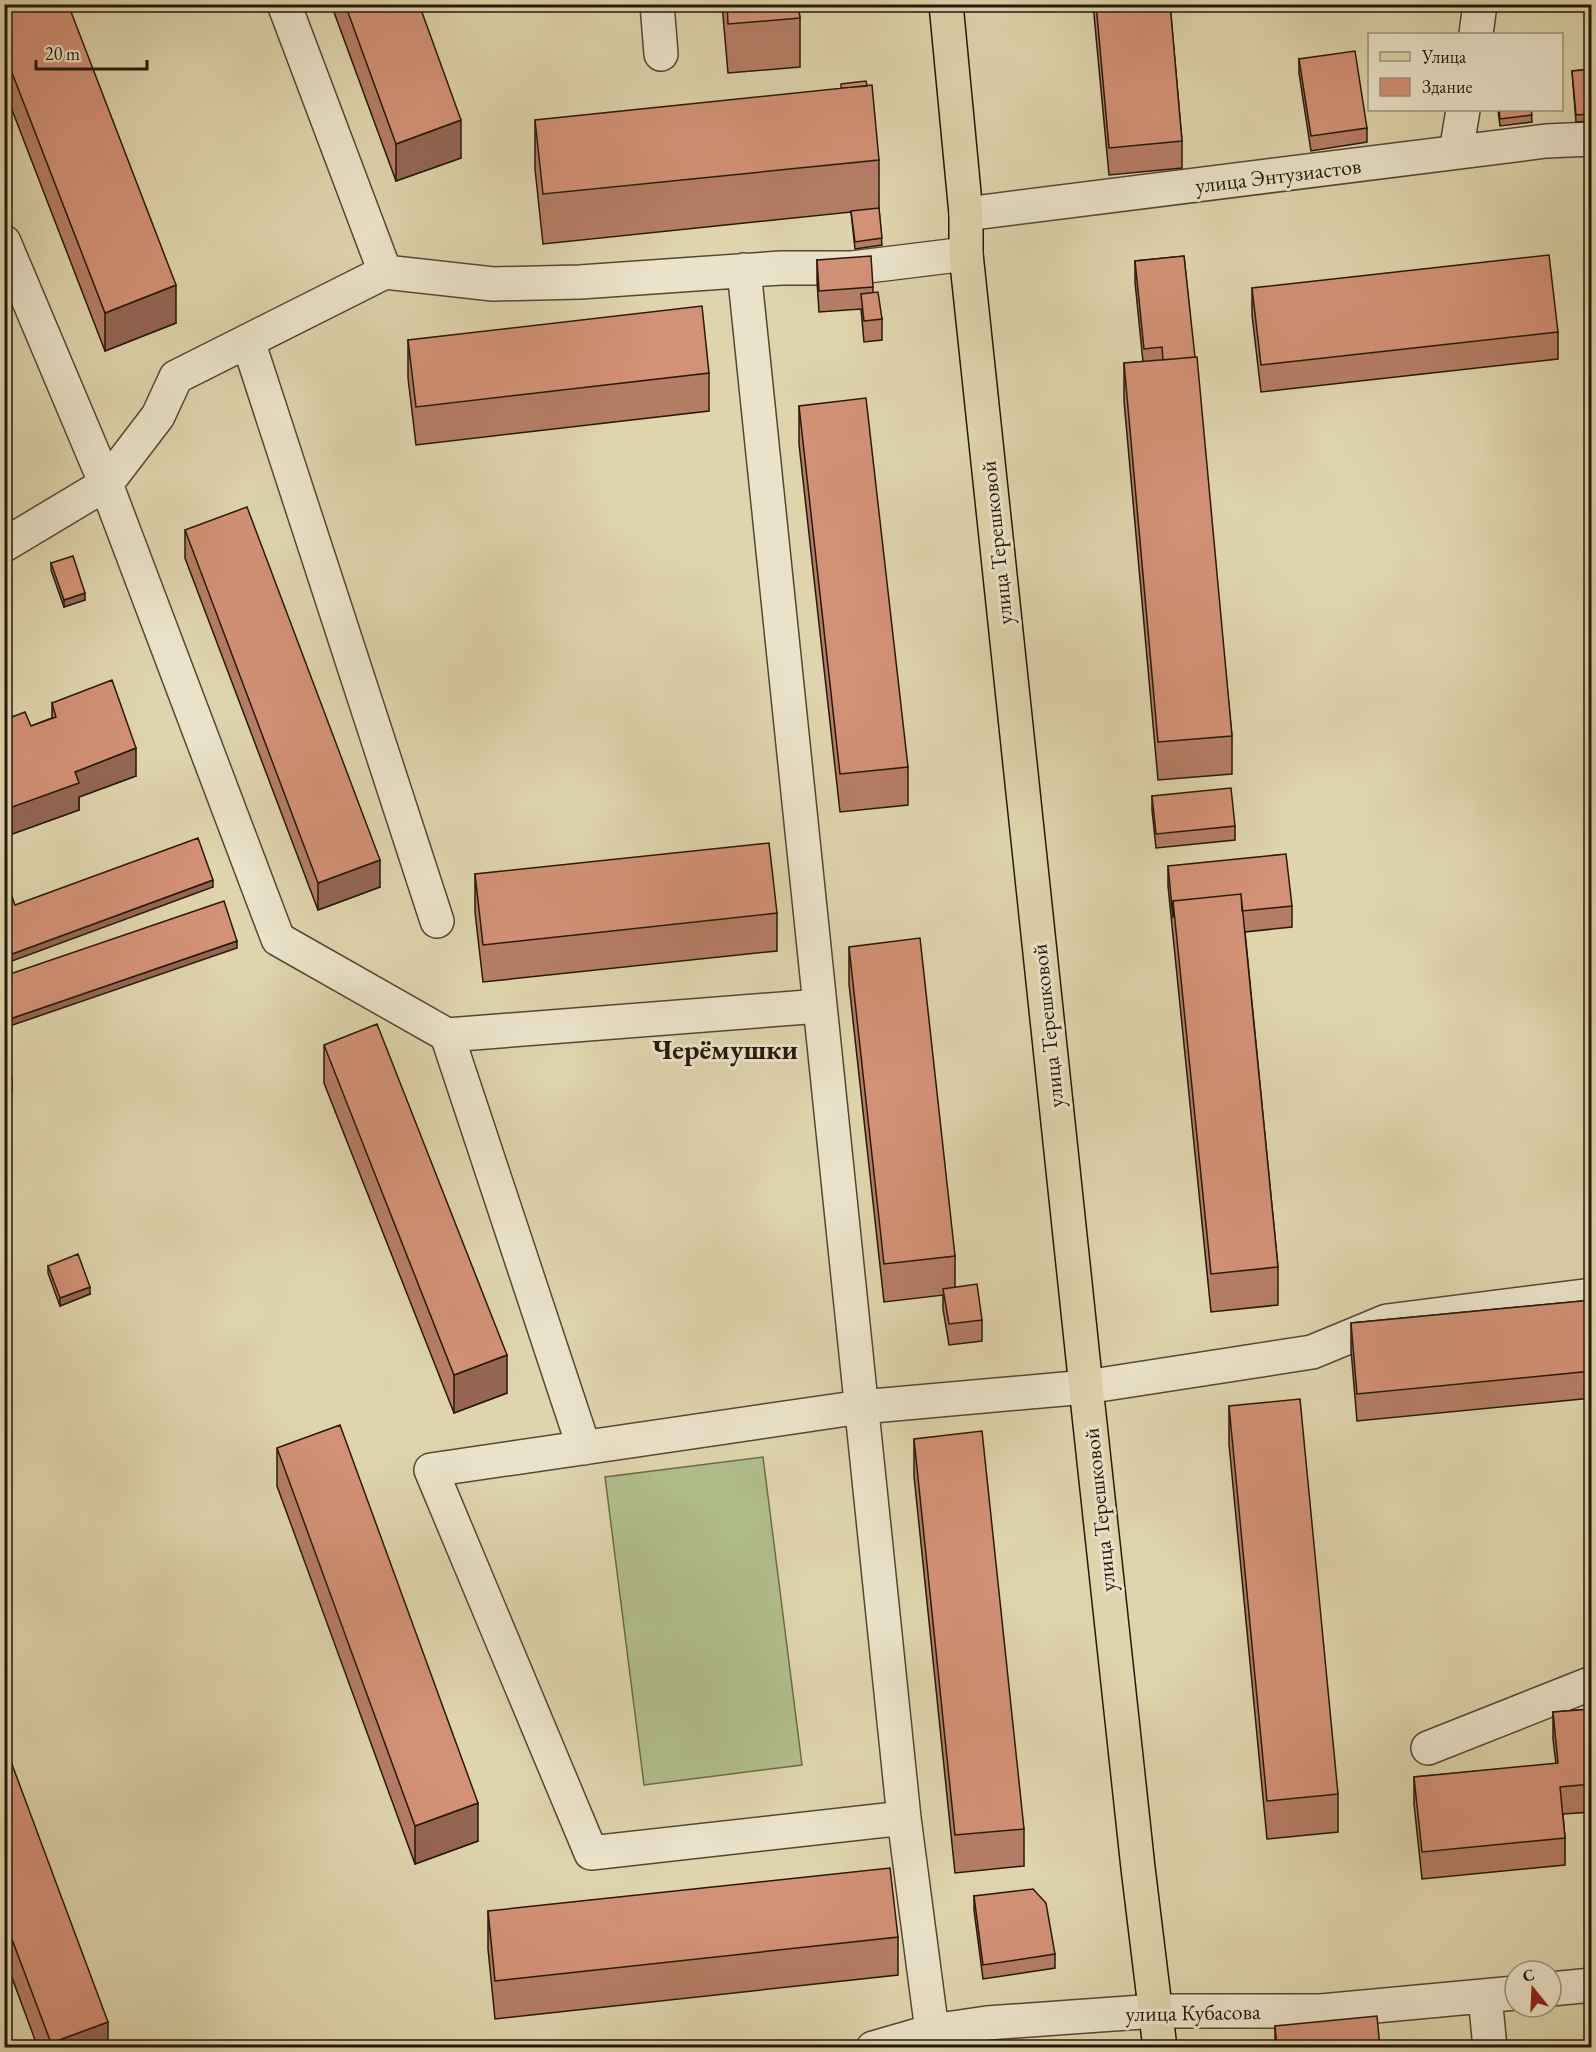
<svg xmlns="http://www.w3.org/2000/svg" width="1596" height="2052" font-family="'EB Garamond',serif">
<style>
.grass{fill:#b0bd8b;stroke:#6c6a4b;stroke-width:1.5}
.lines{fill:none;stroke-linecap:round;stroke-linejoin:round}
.minor-casing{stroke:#554734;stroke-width:36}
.major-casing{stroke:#27180b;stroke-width:36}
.minor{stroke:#eae3ca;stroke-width:33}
.major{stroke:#dfd4ad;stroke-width:33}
.wall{fill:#b57d66;stroke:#27180b;stroke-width:1.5}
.shaded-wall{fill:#946653;stroke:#27180b;stroke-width:1.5}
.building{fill:#d39177;stroke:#27180b;stroke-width:1.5}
.labels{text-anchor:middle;stroke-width:6;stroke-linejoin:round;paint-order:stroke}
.street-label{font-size:22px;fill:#27180b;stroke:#eae3ca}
.district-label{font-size:28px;font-weight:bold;fill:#27180b;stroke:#eae3ca}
</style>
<rect width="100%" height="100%" fill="#dfd4ad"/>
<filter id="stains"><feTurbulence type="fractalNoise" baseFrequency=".00333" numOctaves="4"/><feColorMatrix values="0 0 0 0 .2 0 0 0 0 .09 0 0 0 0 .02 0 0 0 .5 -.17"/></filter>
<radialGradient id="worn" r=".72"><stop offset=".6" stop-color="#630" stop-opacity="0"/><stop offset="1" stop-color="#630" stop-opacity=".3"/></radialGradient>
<path class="grass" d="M 763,1457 L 802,1765 L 644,1785 L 605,1477 Z"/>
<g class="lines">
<g class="minor-casing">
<path id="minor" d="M 284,4 L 385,272 L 176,377 L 158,416 L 106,484 L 278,939 L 447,1035 L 820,1006
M 657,4 L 661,54
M 1476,34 L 1480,4
M 1456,152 L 1463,110
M 966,214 L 1546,141 L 1592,139
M 4,242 L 106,484 L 4,545
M 744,270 L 904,1818 L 932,2031 L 931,2048
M 385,272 L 493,284 L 580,282 L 781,268 L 852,268 L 966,254
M 248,341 L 437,921
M 447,1035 L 584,1448
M 1428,1748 L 1592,1683
M 904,1818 L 591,1853 L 431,1470 L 861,1407 L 1086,1387 L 1312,1352 L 1387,1321 L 1592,1295
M 1551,1989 L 1592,1985
M 1485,1996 L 1490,2048
M 873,2048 L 932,2031 L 987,2023 L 1156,2011 L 1321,2011 L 1515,1993"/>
</g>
<g class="major-casing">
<path id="major" d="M 946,4 L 966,214 L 966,254 L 1086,1387 L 1138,1868 L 1160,2048"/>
</g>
<use href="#minor" class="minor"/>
<use href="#major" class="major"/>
</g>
<path class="wall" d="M 4,4 L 176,323 L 105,351 L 4,89 Z
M 331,4 L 419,4 L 461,158 L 396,181 Z
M 722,4 L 798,4 L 800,18 L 800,67 L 728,73 Z
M 1093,4 L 1170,4 L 1182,141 L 1182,168 L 1109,175 Z
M 1299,59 L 1367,128 L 1367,142 L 1311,151 L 1299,73 Z
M 1592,69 L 1592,121 L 1576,122 L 1572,71 Z
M 1498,110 L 1531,110 L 1532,122 L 1500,126 Z
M 535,120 L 879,160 L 879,209 L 882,245 L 855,249 L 851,212 L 543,244 L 535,169 Z
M 1184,256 L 1232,736 L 1232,774 L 1158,780 L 1124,401 L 1124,363 L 1143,362 L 1135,282 L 1135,261 Z
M 817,260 L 873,287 L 873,293 L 882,319 L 882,340 L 864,342 L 861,309 L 819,312 L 817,281 Z
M 1252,288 L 1558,332 L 1558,359 L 1261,392 L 1252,315 Z
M 408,340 L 709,373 L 709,411 L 416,445 L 408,378 Z
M 799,406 L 908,767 L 908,805 L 840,812 L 799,444 Z
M 185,530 L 380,887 L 318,910 L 185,558 Z
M 51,563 L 85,600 L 64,607 L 51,570 Z
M 52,703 L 136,776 L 79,797 L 79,810 L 4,837 L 4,720 L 31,726 L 52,718 Z
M 1152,796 L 1235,826 L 1235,840 L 1156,848 L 1152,810 Z
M 1168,866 L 1292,906 L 1292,927 L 1245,932 L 1278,1267 L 1278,1305 L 1211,1312 L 1168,886 Z
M 475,874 L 777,913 L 777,951 L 483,982 L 475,912 Z
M 849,947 L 955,1256 L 955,1287 L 982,1320 L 982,1341 L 949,1345 L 943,1309 L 943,1295 L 884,1302 L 849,984 Z
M 324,1045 L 507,1393 L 454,1413 L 324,1083 Z
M 48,1266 L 90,1294 L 60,1306 L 48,1273 Z
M 1592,1300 L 1592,1398 L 1357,1421 L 1351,1350 L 1351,1323 Z
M 1229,1406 L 1338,1794 L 1338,1832 L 1267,1839 L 1229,1444 Z
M 914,1439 L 1024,1829 L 1024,1866 L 955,1873 L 914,1476 Z
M 277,1448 L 478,1841 L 415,1864 L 277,1486 Z
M 1592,1709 L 1592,1812 L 1563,1814 L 1565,1838 L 1565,1865 L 1422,1879 L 1414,1804 L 1414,1777 L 1556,1764 L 1553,1739 L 1553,1712 Z
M 4,1743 L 108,2048 L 38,2048 L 4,1956 Z
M 974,1896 L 1055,1954 L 1055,1968 L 983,1979 L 974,1910 Z
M 488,1911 L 898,1937 L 898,1975 L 495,2019 L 488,1949 Z
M 1275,2026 L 1380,2048 L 1275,2048 Z"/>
<path class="shaded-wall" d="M 461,120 L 461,158 L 396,181 L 396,144 Z
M 176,285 L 176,323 L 105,351 L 105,313 Z
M 85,593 L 85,600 L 64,607 L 64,600 Z
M 136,748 L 136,776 L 79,797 L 79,810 L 4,837 L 4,810 L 75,772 Z
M 380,860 L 380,887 L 318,910 L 318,883 Z
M 213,880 L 213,887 L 4,964 L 4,957 Z
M 237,941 L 237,948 L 4,1028 L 4,1021 Z
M 12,1078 L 12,1092 L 4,1095 L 4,1081 Z
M 90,1287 L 90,1294 L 60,1306 L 60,1298 Z
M 507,1355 L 507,1393 L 454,1413 L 454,1375 Z
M 478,1803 L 478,1841 L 415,1864 L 415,1826 Z
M 108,2022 L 108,2048 L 51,2048 L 51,2043 Z"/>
<path class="building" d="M 4,4 L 68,4 L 176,285 L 105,313 L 4,52 Z
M 345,4 L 419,4 L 461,120 L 396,144 Z
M 727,4 L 798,4 L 800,18 L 728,24 Z
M 1096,4 L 1170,4 L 1182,141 L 1109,148 Z
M 1355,51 L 1367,128 L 1311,136 L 1299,59 Z
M 1592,69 L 1592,114 L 1576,115 L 1572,71 Z
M 866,81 L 867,86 L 841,88 L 841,84 Z
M 872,85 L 879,160 L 543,194 L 535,120 Z
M 1499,110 L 1531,110 L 1532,115 L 1500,119 Z
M 879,208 L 882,238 L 855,242 L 851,211 Z
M 1549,255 L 1558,332 L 1261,365 L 1252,288 Z
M 871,256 L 873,287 L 819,291 L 817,260 Z
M 1184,256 L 1195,357 L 1163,360 L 1162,347 L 1144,349 L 1135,261 Z
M 878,292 L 882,319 L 864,321 L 861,294 Z
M 702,306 L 709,373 L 416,407 L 408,340 Z
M 1197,357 L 1232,736 L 1158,742 L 1124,363 Z
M 866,398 L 908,767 L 840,774 L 799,406 Z
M 247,507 L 380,860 L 318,883 L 185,530 Z
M 73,556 L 85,593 L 64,600 L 51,563 Z
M 112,680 L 136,748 L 75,772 L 79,783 L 4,810 L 4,720 L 25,712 L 31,726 L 56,717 L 52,703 Z
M 1231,788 L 1235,826 L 1156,834 L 1152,796 Z
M 198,838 L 213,880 L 4,957 L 4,896 L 11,894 L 15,905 Z
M 769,843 L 777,913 L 483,945 L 475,874 Z
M 1286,854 L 1292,906 L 1242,911 L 1241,894 L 1173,901 L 1173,918 L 1168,866 Z
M 1241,894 L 1278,1267 L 1211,1274 L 1173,901 Z
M 224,901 L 237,941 L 4,1021 L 4,976 Z
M 920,938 L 955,1256 L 884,1264 L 849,947 Z
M 377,1024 L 507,1355 L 454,1375 L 324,1045 Z
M 5,1058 L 12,1078 L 4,1081 L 4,1059 Z
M 78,1254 L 90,1287 L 60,1298 L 48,1266 Z
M 977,1284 L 982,1320 L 949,1324 L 943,1289 Z
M 1592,1300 L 1592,1371 L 1357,1394 L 1351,1323 Z
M 1300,1399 L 1338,1794 L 1267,1801 L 1229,1406 Z
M 340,1425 L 478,1803 L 415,1826 L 277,1448 Z
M 982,1431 L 1024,1829 L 955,1835 L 914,1439 Z
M 1592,1709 L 1592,1784 L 1560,1787 L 1565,1838 L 1422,1852 L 1414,1777 L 1558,1763 L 1553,1712 Z
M 4,1743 L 108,2022 L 51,2043 L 4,1918 Z
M 890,1868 L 898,1937 L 495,1981 L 488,1911 Z
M 1033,1889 L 1046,1903 L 1055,1954 L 983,1965 L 974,1896 Z
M 1377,2016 L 1380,2048 L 1277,2048 L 1275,2026 Z"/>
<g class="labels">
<g class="street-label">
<text transform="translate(1278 175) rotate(-7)" y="8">улица Энтузиастов</text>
<text transform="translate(996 543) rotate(-96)" y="8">улица Терешковой</text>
<text transform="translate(1047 1026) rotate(-96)" y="8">улица Терешковой</text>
<text transform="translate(1099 1510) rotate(-96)" y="8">улица Терешковой</text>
<text transform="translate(1193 2012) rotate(-1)" y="8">улица Кубасова</text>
</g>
<g class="district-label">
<text x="725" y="1059">Черёмушки</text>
</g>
</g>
<rect width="1596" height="2052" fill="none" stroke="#dfd4ad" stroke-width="24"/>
<rect x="6" y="6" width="1584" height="2040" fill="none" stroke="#27180b" stroke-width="3"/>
<rect x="12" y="12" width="1572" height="2028" fill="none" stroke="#27180b" stroke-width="1.5"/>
<rect x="1368" y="33" width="195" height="78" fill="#eae3ca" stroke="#9c927e" stroke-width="1.5"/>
<rect x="1380" y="52" width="30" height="9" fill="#dfd4ad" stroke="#9c927e" stroke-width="1.5"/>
<text x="1422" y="63" font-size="18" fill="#27180b">Улица</text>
<rect x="1380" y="78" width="30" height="18" fill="#d39177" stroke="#9c927e" stroke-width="1.5"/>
<text x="1422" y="93" font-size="18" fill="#27180b">Здание</text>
<g transform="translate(1533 1989) rotate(342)"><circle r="28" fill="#eae3ca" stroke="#9c927e" stroke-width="1.5"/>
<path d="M0-4.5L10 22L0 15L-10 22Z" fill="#8f2418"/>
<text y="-9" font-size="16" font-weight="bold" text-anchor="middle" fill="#27180b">С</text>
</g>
<path d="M36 60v9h111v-9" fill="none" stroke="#27180b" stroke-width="3"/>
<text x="45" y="60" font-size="18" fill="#27180b" stroke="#eae3ca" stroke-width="4.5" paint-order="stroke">20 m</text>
<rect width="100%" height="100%" filter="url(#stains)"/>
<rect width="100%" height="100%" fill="url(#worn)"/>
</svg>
